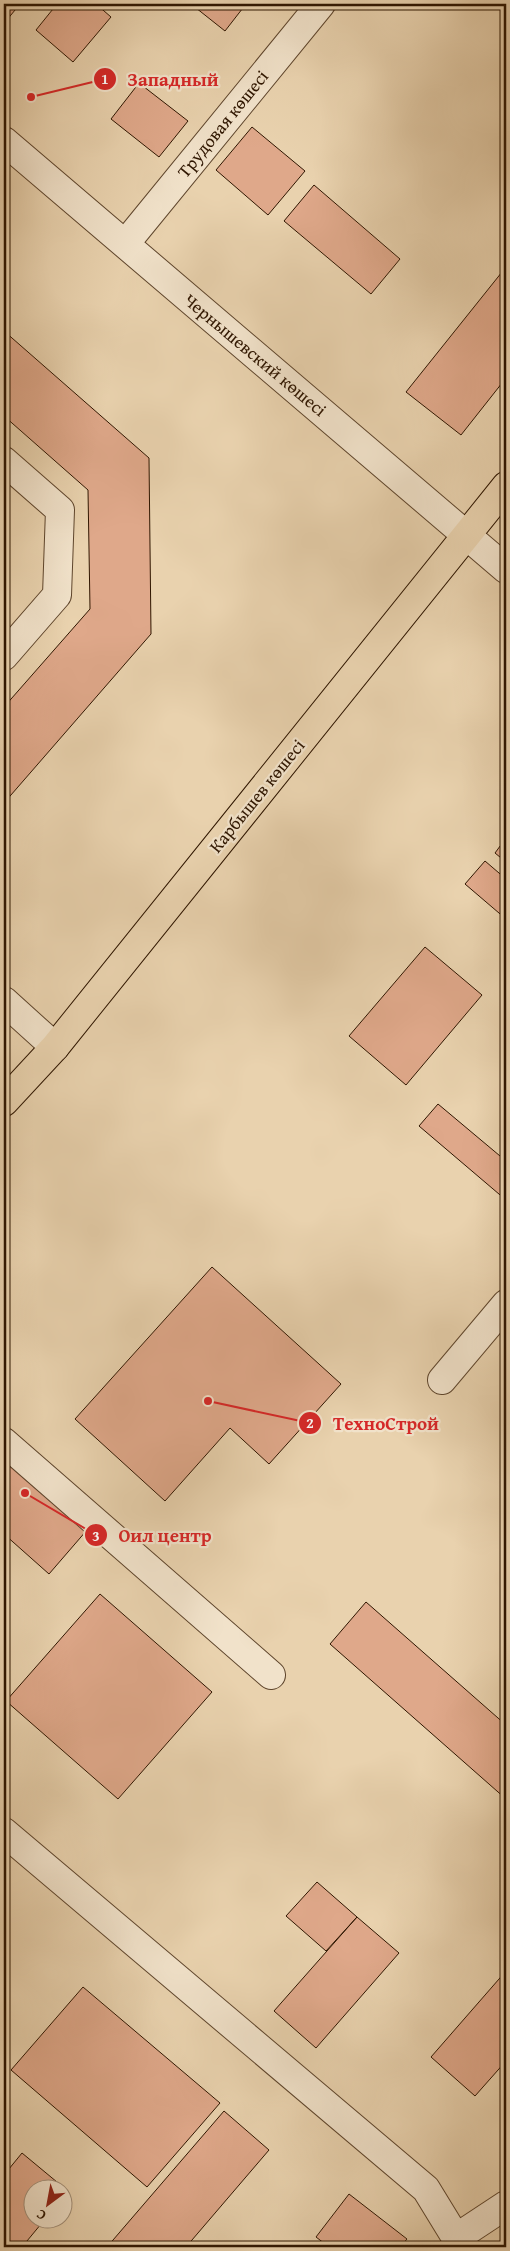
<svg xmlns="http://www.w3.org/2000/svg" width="510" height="2251" font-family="'Gentium Book Plus',serif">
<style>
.building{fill:#dfa88a;stroke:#2f1601}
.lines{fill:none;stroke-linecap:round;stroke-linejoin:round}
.minor-casing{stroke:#5e452c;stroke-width:30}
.major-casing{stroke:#2f1601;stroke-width:30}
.minor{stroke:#f1e2ca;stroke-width:28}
.major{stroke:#e9d2ae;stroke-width:28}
.labels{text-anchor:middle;stroke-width:4.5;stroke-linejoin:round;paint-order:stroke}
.street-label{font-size:18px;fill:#2f1601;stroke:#f1e2ca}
.leader{fill:none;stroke:#d62828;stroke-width:2}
.callout-dot{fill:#d62828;stroke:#f1e2ca;stroke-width:2}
.mark-label{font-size:15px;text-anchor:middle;font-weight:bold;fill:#fff}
.callout-label{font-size:19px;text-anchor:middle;font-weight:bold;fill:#d62828;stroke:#f1e2ca;stroke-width:4.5;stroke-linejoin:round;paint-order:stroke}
</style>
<rect width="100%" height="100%" fill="#e9d2ae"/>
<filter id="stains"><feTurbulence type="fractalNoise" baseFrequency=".004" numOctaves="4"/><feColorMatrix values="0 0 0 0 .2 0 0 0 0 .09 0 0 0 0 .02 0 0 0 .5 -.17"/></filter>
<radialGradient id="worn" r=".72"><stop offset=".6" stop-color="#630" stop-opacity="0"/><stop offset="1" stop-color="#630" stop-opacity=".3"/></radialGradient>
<path class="building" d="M 4,4 L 20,4 L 6,21 L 4,20 Z
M 57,4 L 96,4 L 111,17 L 73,62 L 36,30 Z
M 191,4 L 246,4 L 225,31 Z
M 139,83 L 188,121 L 159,157 L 111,119 Z
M 252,127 L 305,171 L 268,215 L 216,170 Z
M 314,185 L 400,259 L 371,294 L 284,221 Z
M 506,267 L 506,378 L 461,435 L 406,392 Z
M 4,331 L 149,458 L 151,634 L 4,803 L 4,707 L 90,609 L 88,490 L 4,416 Z
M 506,838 L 506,862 L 495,853 Z
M 485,861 L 506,879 L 506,919 L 465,884 Z
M 425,947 L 482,995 L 406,1085 L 349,1036 Z
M 438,1104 L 506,1161 L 506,1200 L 419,1126 Z
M 212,1267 L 341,1384 L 269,1464 L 230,1428 L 165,1501 L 75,1419 Z
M 4,1457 L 87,1530 L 49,1574 L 4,1534 Z
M 100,1594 L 212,1692 L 118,1799 L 6,1701 Z
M 366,1602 L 506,1725 L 506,1799 L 330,1644 Z
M 317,1882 L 357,1917 L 326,1951 L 286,1916 Z
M 357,1917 L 399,1953 L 316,2048 L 274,2011 Z
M 506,1971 L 506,2061 L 475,2096 L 431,2057 Z
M 83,1987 L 220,2103 L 147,2187 L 11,2070 Z
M 224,2111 L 269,2150 L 186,2247 L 107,2247 Z
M 22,2153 L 69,2192 L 62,2200 L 62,2188 L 32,2188 L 32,2218 L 46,2218 L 22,2247 L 4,2247 L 4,2175 Z
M 349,2194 L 407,2239 L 400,2247 L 329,2247 L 316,2237 Z"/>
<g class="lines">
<g class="minor-casing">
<path id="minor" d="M 4,141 L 506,569
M 125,244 L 321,4
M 4,461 L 60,510 L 57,595 L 4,656
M 4,1001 L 55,1047
M 442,1380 L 506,1304
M 4,1442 L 271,1675
M 4,1832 L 426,2189 L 456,2238 L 458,2247
M 456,2238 L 506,2205"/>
</g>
<g class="major-casing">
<path id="major" d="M 4,1102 L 55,1047 L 506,486"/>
</g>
<use href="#minor" class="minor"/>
<use href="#major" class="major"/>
</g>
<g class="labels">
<g class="street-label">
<text transform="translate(223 124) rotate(-51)" y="6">Трудовая көшесі</text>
<text transform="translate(255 355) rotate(40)" y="6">Чернышевский көшесі</text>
<text transform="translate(257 796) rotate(-51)" y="6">Карбышев көшесі</text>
</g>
</g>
<path class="leader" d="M31 97L105 79M208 1401L310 1423M25 1493L96 1535"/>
<g class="callout-dot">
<circle cx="31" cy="97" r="5"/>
<circle cx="208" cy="1401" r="5"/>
<circle cx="25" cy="1493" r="5"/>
<circle cx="105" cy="79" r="12"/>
<circle cx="310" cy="1423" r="12"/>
<circle cx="96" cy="1535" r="12"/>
</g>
<g class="mark-label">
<text x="105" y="84">1</text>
<text x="310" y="1428">2</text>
<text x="96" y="1541">3</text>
</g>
<g class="callout-label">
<text x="173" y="86">Западный</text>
<text x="386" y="1430">ТехноСтрой</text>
<text x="165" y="1542">Оил центр</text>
</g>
<rect width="510" height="2251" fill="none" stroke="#e9d2ae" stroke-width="20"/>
<rect x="5" y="5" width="500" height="2241" fill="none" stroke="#2f1601" stroke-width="2.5"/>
<rect x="10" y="10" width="490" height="2231" fill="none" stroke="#2f1601"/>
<g transform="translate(48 2204) rotate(212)"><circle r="24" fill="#f1e2ca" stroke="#a3907a"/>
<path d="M0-4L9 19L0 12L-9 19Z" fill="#8f2418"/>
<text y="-8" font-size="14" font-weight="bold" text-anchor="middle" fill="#2f1601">С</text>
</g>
<rect width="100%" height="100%" filter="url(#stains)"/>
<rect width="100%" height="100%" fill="url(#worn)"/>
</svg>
